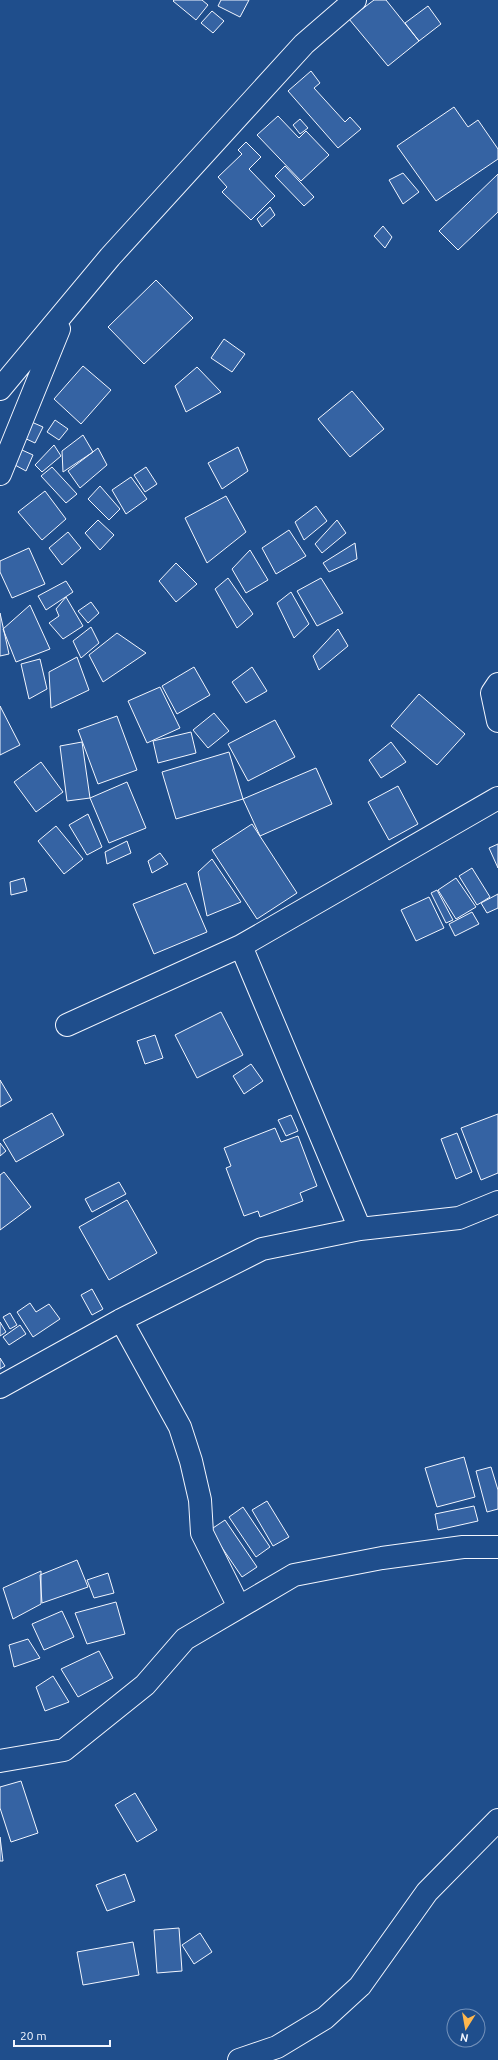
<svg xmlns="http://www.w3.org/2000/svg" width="498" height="2060" font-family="Ubuntu,sans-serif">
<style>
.building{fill:#3563a3;stroke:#f2f6ff}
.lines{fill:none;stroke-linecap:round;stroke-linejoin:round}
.street-casing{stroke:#f2f6ff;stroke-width:24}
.street{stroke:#1f4e8c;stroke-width:22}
</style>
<rect width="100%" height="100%" fill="#1f4e8c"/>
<path class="building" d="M 174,0 L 202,0 L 208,5 L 196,20 L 173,1 Z
M 221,0 L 249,0 L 240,17 L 218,6 Z
M 374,0 L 386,0 L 419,41 L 388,66 L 349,19 Z
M 428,6 L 441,24 L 419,41 L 405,23 Z
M 212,11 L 224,21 L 213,33 L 201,23 Z
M 311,71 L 320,83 L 314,88 L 345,122 L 350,117 L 361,129 L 338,148 L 288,91 Z
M 454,107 L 468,127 L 478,120 L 498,149 L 498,159 L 436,201 L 397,146 Z
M 278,116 L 299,138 L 306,131 L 329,155 L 301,181 L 257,135 Z
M 300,119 L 308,128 L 300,134 L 293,125 Z
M 246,142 L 261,157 L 249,169 L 275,196 L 251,220 L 222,192 L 227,187 L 218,177 L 242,154 L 238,150 Z
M 285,166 L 314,197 L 304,206 L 275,176 Z
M 403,173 L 419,192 L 403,204 L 389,180 Z
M 498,174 L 498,212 L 458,250 L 439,231 Z
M 270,207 L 275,215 L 262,227 L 257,219 Z
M 383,226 L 392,237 L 385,248 L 374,236 Z
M 156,280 L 193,318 L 144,364 L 108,327 Z
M 224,339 L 245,354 L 232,372 L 211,358 Z
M 83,366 L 111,390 L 81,424 L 54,399 Z
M 197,367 L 221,392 L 186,412 L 175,386 Z
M 352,391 L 384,429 L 350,457 L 318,419 Z
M 27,420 L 43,427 L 35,443 L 20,436 Z
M 55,420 L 68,429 L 59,440 L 47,432 Z
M 83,435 L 93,452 L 63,472 L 62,451 Z
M 54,445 L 61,456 L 42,472 L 35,465 Z
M 238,447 L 248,471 L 222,489 L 208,463 Z
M 98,448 L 107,465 L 80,488 L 68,471 Z
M 22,450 L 33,455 L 26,471 L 15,465 Z
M 52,467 L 77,494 L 66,503 L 41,476 Z
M 146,467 L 157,484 L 145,492 L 134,475 Z
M 131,477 L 147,499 L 126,514 L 112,490 Z
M 100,486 L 120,509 L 109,520 L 88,499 Z
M 45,491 L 66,519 L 42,540 L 18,512 Z
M 226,496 L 246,532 L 207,563 L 185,518 Z
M 316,506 L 327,521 L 304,540 L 295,522 Z
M 98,520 L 114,535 L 100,550 L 85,533 Z
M 337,520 L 346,533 L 322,553 L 315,544 Z
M 289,530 L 306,556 L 276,574 L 262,548 Z
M 68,532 L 81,548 L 62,565 L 49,548 Z
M 355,543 L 357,559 L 329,572 L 323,563 Z
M 29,548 L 45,584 L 12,598 L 0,572 L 0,561 Z
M 250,550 L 268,580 L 246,593 L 232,569 Z
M 176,563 L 197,584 L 176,602 L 159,581 Z
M 228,578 L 253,614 L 237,628 L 215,589 Z
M 321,578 L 343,613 L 317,626 L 297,591 Z
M 66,581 L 73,592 L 46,610 L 38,596 Z
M 291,592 L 309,624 L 294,638 L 277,603 Z
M 66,597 L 83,626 L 63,639 L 49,623 L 59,616 L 56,609 Z
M 91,602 L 99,613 L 88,623 L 78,611 Z
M 30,605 L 50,649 L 16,662 L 3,629 Z
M 0,613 L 9,654 L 0,656 Z
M 91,627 L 99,643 L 81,658 L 73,641 Z
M 338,629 L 348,646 L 319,670 L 313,656 Z
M 117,633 L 146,653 L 103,682 L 89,655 Z
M 77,657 L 89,690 L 51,708 L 49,672 Z
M 40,659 L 47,689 L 29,699 L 21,664 Z
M 194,667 L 210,695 L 177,714 L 162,686 Z
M 252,667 L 267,691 L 246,703 L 232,682 Z
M 160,687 L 180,728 L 147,743 L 128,701 Z
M 419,694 L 465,734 L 437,765 L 391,726 Z
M 0,706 L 20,745 L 0,755 Z
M 214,713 L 229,731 L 208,748 L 193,730 Z
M 117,716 L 137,770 L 98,784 L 78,730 Z
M 275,720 L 295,757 L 248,781 L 228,744 Z
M 191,732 L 196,753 L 158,763 L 153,741 Z
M 82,742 L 90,798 L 67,801 L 60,746 Z
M 391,742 L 406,762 L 381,778 L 369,760 Z
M 229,752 L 243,799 L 176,819 L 162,772 Z
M 41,762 L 63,792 L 36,812 L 14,782 Z
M 316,768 L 332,804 L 260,836 L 243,799 Z
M 127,782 L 146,828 L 109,843 L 90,798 Z
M 398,786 L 418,824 L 389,840 L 368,802 Z
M 88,814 L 102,847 L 87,855 L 69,825 Z
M 252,824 L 297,893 L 257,919 L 212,850 Z
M 56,826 L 83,859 L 64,874 L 38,841 Z
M 127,841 L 131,853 L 107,864 L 105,852 Z
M 498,844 L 498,868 L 489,848 Z
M 160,853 L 168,864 L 152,873 L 148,861 Z
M 212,859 L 241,902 L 207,916 L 198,872 Z
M 472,868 L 490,897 L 477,905 L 459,876 Z
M 24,878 L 27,891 L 11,895 L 10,882 Z
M 456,878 L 476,907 L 456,919 L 438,890 Z
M 186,883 L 207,932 L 154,954 L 133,904 Z
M 437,890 L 453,920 L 446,923 L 431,893 Z
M 498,894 L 498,908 L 487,913 L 481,903 Z
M 429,897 L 444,928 L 416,941 L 401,910 Z
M 472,912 L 479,924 L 455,936 L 449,924 Z
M 221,1012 L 243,1055 L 197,1078 L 175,1035 Z
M 155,1035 L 163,1058 L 145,1064 L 137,1041 Z
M 251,1064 L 263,1081 L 244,1094 L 233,1076 Z
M 0,1080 L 12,1100 L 0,1107 Z
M 52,1113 L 64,1135 L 16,1162 L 3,1140 Z
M 498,1114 L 498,1173 L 481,1180 L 461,1128 Z
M 291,1115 L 298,1131 L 286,1136 L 278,1120 Z
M 275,1128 L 281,1142 L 298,1136 L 317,1186 L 300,1193 L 303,1201 L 260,1217 L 258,1211 L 244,1216 L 226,1168 L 231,1166 L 224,1148 Z
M 457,1133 L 472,1172 L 456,1179 L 441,1139 Z
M 0,1143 L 6,1151 L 0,1156 Z
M 4,1172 L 31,1207 L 0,1230 L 0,1175 Z
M 119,1182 L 126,1194 L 92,1212 L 85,1199 Z
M 127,1200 L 157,1253 L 109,1280 L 79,1227 Z
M 92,1289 L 103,1309 L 92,1315 L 81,1295 Z
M 30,1303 L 36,1312 L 49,1304 L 60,1319 L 33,1337 L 17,1312 Z
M 10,1313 L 17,1325 L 10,1329 L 3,1317 Z
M 0,1322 L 6,1332 L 0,1336 Z
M 20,1325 L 26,1334 L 9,1345 L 3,1337 Z
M 0,1358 L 5,1366 L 0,1369 Z
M 464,1457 L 475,1497 L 437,1507 L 425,1468 Z
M 491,1467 L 498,1490 L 498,1509 L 487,1512 L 476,1471 Z
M 267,1501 L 289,1537 L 273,1546 L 252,1510 Z
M 474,1506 L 478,1521 L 438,1530 L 435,1514 Z
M 243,1507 L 270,1547 L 256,1557 L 229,1517 Z
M 225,1520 L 257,1567 L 242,1577 L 210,1530 Z
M 77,1560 L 88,1587 L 42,1603 L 40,1575 Z
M 41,1571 L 41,1604 L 13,1619 L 3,1588 Z
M 108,1573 L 114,1593 L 94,1598 L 87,1580 Z
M 116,1602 L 125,1634 L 87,1644 L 75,1613 Z
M 62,1611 L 74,1637 L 44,1650 L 32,1624 Z
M 28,1639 L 40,1658 L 14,1667 L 9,1645 Z
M 99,1651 L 113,1678 L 78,1697 L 61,1669 Z
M 53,1676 L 69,1702 L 45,1711 L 36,1687 Z
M 21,1781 L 38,1833 L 11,1842 L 0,1808 L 0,1787 Z
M 135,1793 L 157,1830 L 137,1842 L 115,1805 Z
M 0,1837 L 3,1861 L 0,1861 Z
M 125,1874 L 135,1901 L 107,1911 L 96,1885 Z
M 179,1928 L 182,1971 L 157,1973 L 154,1930 Z
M 200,1933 L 212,1952 L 194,1964 L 182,1945 Z
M 133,1942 L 139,1975 L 83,1985 L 77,1952 Z"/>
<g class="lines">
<g class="street-casing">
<path id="street" d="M 0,389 L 110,257 L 304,44 L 355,0
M 0,474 L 59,329
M 498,684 L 492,693 L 498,721
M 241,946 L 360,1229
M 67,1025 L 241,946 L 498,798
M 121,1320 L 180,1427 L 191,1461 L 200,1500 L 202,1533 L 239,1607
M 0,1387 L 121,1320 L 262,1249 L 360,1229 L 459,1218 L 498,1202
M 0,1761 L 64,1750 L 145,1685 L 185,1639 L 294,1575 L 382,1558 L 463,1547 L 498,1547
M 239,2060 L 277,2047 L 325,2018 L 360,1986 L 427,1892 L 498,1820"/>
</g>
<use href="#street" class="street"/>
</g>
<g transform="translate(466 2028) rotate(191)"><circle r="19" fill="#1f4e8c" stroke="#7391ba"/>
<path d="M0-3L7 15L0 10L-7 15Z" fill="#ffb74d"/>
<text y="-6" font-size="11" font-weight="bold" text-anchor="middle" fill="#f2f6ff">N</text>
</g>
<path d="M14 2040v6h96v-6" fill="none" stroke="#f2f6ff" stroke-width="2"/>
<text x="20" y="2040" font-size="12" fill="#f2f6ff" stroke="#1f4e8c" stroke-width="3" paint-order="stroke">20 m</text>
</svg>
